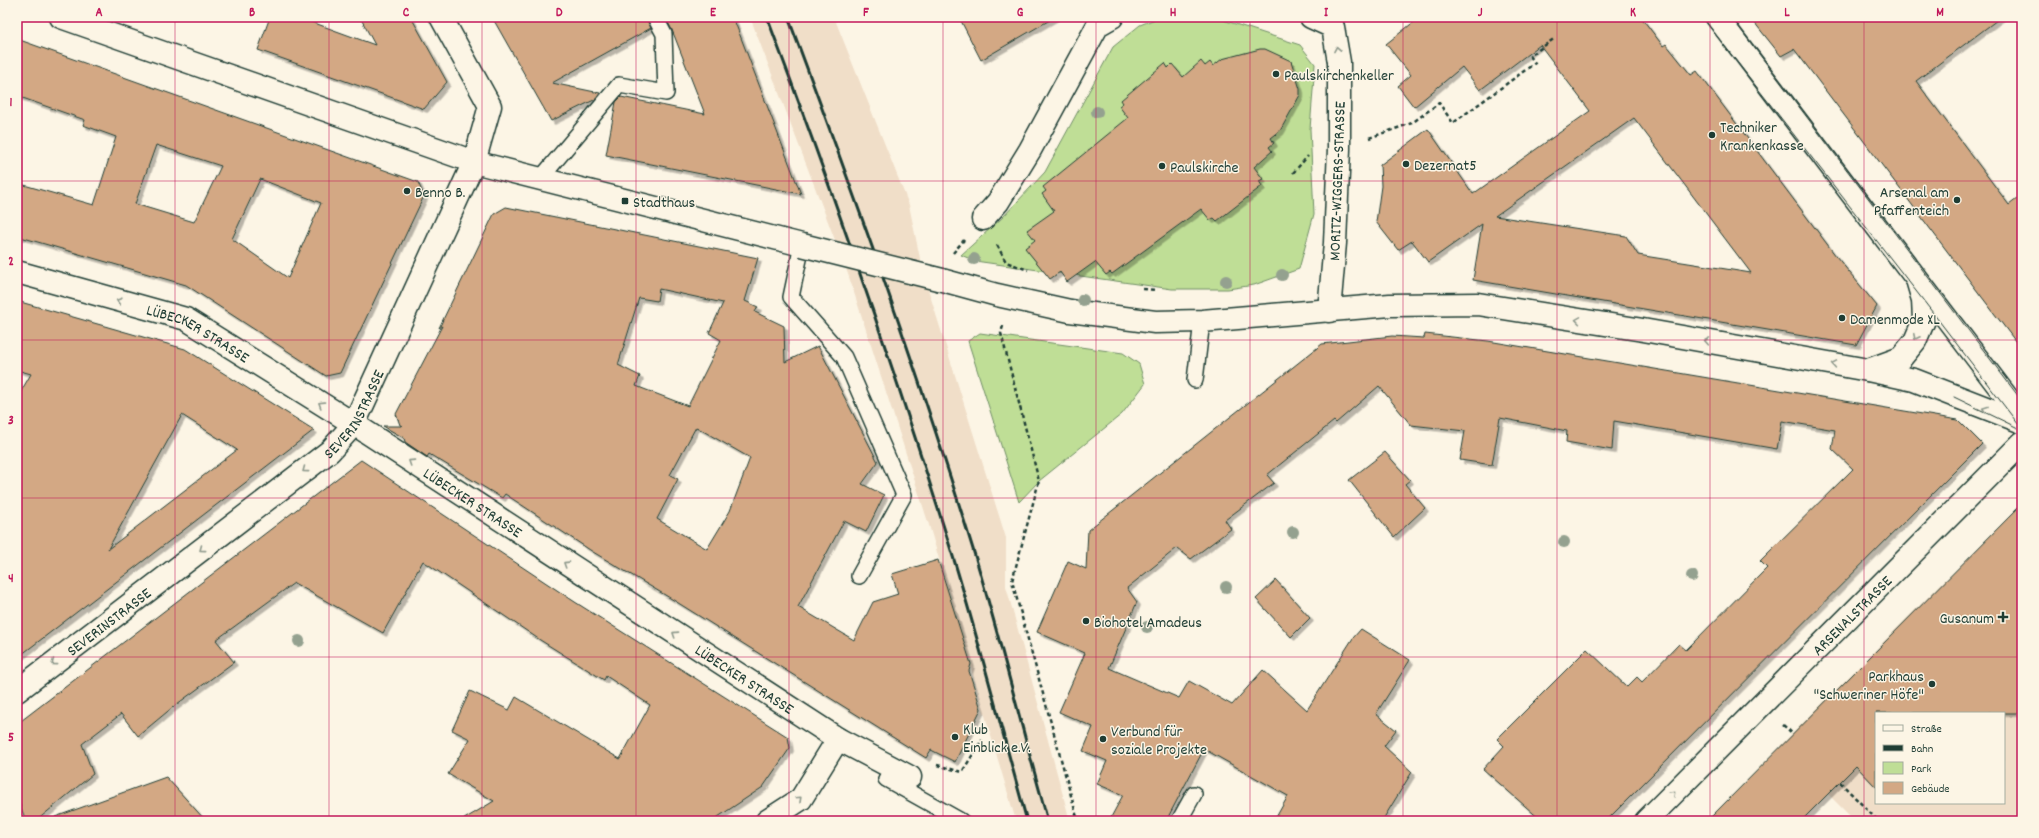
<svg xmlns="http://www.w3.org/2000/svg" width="2039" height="838" font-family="Dekko,sans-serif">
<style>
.built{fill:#f0dec8;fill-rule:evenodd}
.green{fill:#bfde96;stroke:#6f8e65}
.building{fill:#d3a884;stroke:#1f3d34;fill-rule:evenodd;filter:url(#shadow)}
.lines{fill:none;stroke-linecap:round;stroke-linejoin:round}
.service-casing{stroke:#1f3d34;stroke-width:18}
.minor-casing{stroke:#1f3d34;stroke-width:25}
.path{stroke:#1f3d34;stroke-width:2.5;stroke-dasharray:4 3;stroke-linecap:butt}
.service{stroke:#fcf5e5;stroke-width:15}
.minor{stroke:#fcf5e5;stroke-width:22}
.tram{stroke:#1f3d34;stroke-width:1}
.rail{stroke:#1f3d34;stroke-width:3}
.minor-bridge-casing{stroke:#1f3d34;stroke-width:25;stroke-linecap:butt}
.minor-bridge{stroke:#fcf5e5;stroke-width:22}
.tree{fill:#94a18f}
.oneway{stroke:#8e998c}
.grid{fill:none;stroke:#c2185b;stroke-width:1;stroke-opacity:0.55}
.poi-dot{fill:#1f3d34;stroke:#fcf5e5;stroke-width:1.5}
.labels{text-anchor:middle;stroke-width:3;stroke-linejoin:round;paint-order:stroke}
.poi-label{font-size:16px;fill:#1f3d34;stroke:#fcf5e5;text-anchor:start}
.street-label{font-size:16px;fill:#1f3d34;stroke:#fcf5e5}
.neatline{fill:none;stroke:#c2185b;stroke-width:1.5}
.grid-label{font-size:13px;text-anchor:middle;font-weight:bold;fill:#c2185b}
</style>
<defs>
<filter id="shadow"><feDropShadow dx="3.5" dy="3.5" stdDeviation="0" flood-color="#0004"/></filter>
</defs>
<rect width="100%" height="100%" fill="#fcf5e5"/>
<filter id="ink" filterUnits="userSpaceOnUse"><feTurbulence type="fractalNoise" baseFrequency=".025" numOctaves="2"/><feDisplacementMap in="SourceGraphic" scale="8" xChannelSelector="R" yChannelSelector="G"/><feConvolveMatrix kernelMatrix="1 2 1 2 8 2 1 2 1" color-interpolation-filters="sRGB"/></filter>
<g filter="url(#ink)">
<path class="built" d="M 750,17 L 834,17 L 909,205 L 923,273 L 1006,538 L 1006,586 L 1070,821 L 1016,821 L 929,525 L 848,274 Z
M 1946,579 L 2022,656 L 2022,821 L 1855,821 L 1780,746 ZM 1876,713 L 2004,713 L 2004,803 L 1876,803 Z"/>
<path class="green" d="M 1160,17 L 1214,17 L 1300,45 L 1315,64 L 1310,129 L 1314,214 L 1299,269 L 1254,285 L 1228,289 L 1172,289 L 975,261 L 961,255 L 1003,217 L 1045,172 L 1113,47 L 1140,25 Z
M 980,333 L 1123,353 L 1139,364 L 1145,384 L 1122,414 L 1039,481 L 1019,502 L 968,341 Z"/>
<path class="building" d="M 270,17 L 298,17 L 375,45 L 360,17 L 411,17 L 447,82 L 424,109 L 258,50 Z
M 492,17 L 646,17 L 651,28 L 552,83 L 600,93 L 596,99 L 551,121 Z
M 665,17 L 733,17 L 801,194 L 606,155 L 616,102 L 621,97 L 705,114 L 672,30 Z
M 959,17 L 1055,17 L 981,60 Z
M 1420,17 L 1641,17 L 1663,46 L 1666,44 L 1691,75 L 1697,71 L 1836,256 L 1877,306 L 1856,345 L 1473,280 L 1482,224 L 1428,262 L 1412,241 L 1398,250 L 1376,222 L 1381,186 L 1380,165 L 1428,129 L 1473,194 L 1590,111 L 1540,45 L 1480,90 L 1462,67 L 1414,107 L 1398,86 L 1411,75 L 1386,44 ZM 1634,118 L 1751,273 L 1638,255 L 1626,236 L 1495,216 Z
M 1750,17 L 2001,17 L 1916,81 L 2009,205 L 2022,195 L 2022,350 L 1794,49 L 1781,56 Z
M 17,39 L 418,182 L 424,196 L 340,373 L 326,376 L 186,285 L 17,236 L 17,183 L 94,205 L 116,137 L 83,125 L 85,120 L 17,96 ZM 156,145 L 221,166 L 194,222 L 135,204 ZM 260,179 L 321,203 L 288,278 L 232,239 Z
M 1260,49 L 1265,49 L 1291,61 L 1300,89 L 1300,95 L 1280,131 L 1271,138 L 1274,143 L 1269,147 L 1272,151 L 1254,167 L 1263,179 L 1259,181 L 1262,186 L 1217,221 L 1214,218 L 1210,220 L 1201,209 L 1112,274 L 1110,272 L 1106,275 L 1095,262 L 1067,282 L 1060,272 L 1050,279 L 1025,248 L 1035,240 L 1027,230 L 1054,211 L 1042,194 L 1046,191 L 1043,187 L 1128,118 L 1119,106 L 1123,103 L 1121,100 L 1165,63 L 1168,68 L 1172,64 L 1183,77 L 1201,61 L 1205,66 L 1210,62 L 1213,66 L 1222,59 Z
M 506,207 L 758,258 L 745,301 L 758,307 L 755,312 L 784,326 L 785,362 L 818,346 L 878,462 L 862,484 L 884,495 L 866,532 L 844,521 L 798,607 L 854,640 L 873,602 L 898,594 L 892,574 L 938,560 L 971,664 L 969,671 L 981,709 L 955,762 L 931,750 L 926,758 L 675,601 L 593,552 L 505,494 L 502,498 L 429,454 L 427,457 L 405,442 L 404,438 L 383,426 L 402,426 L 400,425 L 396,414 L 442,326 L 439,328 L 494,214 ZM 659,289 L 723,303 L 709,333 L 721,340 L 688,406 L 636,386 L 640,376 L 618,365 L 639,298 L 657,301 ZM 696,427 L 750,458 L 730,511 L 707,549 L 657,519 L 678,479 L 670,475 Z
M 17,301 L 185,349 L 314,430 L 17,658 L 17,398 L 31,374 L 17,370 ZM 182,415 L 237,450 L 108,549 Z
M 1425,334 L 1488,341 L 1958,420 L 1982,444 L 1606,821 L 1542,821 L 1483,769 L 1504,746 L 1497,739 L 1587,649 L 1627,687 L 1637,677 L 1642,682 L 1679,644 L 1686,650 L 1767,568 L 1760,561 L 1853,469 L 1832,449 L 1835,430 L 1782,421 L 1777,449 L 1614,421 L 1612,450 L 1566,442 L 1567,431 L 1500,418 L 1492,465 L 1460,460 L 1465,431 L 1411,425 L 1379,386 L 1336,423 L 1334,421 L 1267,475 L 1274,483 L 1225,520 L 1231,529 L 1191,559 L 1177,548 L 1127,588 L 1137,602 L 1109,668 L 1179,698 L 1189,681 L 1232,705 L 1263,670 L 1307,710 L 1353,638 L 1361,629 L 1410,660 L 1376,714 L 1396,730 L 1384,746 L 1412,772 L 1382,821 L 1274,821 L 1288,796 L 1204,749 L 1166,821 L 1109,821 L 1123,795 L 1097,784 L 1107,761 L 1083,751 L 1093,727 L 1059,712 L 1085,653 L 1037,632 L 1068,561 L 1086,569 L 1088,530 L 1322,344 L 1392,336 L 1424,338 Z
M 1385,452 L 1410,480 L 1405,484 L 1425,508 L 1394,537 L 1349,480 Z
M 361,460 L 575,602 L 788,737 L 790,748 L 763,787 L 712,821 L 461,821 L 494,801 L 448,774 L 470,739 L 452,730 L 470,691 L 509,710 L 516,697 L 620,759 L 650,705 L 606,676 L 604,680 L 540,640 L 423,561 L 383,633 L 294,583 L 216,640 L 234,662 L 173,707 L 138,736 L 121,714 L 82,744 L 93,774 L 36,821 L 26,821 L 17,797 L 17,724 Z
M 2022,504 L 2022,713 L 1876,713 L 1876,787 L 1856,766 L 1801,821 L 1707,821 Z
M 1276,580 L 1310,618 L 1291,637 L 1256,599 Z
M 166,777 L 206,821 L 56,821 L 55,817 Z"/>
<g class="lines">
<g class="service-casing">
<path id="service" d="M 541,178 L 619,85 L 666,93 L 664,34 L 655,17
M 802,245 L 791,297 L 844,357 L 904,495 L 859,576
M 1195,380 L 1202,321
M 893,768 L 886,779 L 961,821
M 1179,821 L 1194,794"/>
</g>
<g class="minor-casing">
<g id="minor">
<path d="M 61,17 L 474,162 L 802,245"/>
<path d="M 1311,17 L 1333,27 L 1339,62 L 1339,149 L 1335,243 L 1329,311"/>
<path d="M 1717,17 L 2022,417"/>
<path d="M 983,219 L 998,202 L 1030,150 L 1098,25 L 1112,17"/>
<path id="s1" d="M 17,272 L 186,319 L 354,424 L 838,739 L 910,777"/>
<path d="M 942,280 L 997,295 L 1070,311 L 1155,322 L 1202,321 L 1390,305 L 1478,304 L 1643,330 L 1868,370 L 1914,380 L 2022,422"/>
<path d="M 1868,370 L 1901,358 L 1915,341 L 1924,320 L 1923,300 L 1918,283"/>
<path id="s2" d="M 17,691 L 330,451 L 354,424 L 474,162 L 490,106 L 441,17"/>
<path d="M 767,821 L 801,799 L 838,739"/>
<path id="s3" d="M 1646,821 L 2022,443"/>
</g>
</g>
<path class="path" d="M 1369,138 L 1412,123 L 1439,103 L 1453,123 L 1535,63 L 1530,56 L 1555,38
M 1293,173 L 1308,156
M 997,245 L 1006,262 L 1028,270
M 953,253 L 964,240
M 1143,289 L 1157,290
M 1003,326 L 1001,333 L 1039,481 L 1012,581 L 1078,821
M 1783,725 L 1793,734
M 937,765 L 962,772 L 982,740
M 1840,782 L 1878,821"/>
<use href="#service" class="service"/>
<use href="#minor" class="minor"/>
<path class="tram" d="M 1702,17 L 1923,300 L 2022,429
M 1731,17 L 2022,401
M 1954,397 L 2018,428"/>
<path class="rail" d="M 767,17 C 835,197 898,379 955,563 C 981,649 1003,735 1027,821
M 788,17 C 855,196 920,376 976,559 C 1002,645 1023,734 1048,821"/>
<g class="minor-bridge-casing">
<path id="minor-bridge" d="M 802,245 L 942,280"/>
</g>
<use href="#minor-bridge" class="minor-bridge"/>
</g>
<g class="tree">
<circle cx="1097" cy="112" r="6"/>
<circle cx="974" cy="259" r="6"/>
<circle cx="1282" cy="275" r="6"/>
<circle cx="1226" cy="281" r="6"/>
<circle cx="1083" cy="300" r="6"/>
<circle cx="1293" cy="532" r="6"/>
<circle cx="1564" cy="542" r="6"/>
<circle cx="1692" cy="576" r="6"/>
<circle cx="1226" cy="587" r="6"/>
<circle cx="1147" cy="627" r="6"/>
<circle cx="299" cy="641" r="6"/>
</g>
<defs><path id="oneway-chevron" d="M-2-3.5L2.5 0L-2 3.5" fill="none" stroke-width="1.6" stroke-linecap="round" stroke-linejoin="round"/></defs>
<g class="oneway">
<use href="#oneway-chevron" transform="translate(1337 49) rotate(-100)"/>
<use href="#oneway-chevron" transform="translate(119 301) rotate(-164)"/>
<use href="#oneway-chevron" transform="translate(1578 320) rotate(-171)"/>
<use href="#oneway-chevron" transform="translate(1916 337) rotate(116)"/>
<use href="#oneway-chevron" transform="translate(1707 341) rotate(-170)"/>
<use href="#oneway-chevron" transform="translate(1834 364) rotate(-170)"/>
<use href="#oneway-chevron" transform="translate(321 404) rotate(-148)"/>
<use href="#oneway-chevron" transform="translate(1985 409) rotate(-160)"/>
<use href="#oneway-chevron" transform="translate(411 462) rotate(-147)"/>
<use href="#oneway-chevron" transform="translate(305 470) rotate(143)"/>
<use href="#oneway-chevron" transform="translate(202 549) rotate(143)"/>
<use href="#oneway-chevron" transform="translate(566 564) rotate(-147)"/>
<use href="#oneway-chevron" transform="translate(675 634) rotate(-147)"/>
<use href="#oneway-chevron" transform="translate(54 663) rotate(143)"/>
<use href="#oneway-chevron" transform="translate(1673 793) rotate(-45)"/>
<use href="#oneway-chevron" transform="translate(799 799) rotate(-43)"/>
</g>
</g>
<path class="grid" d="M 175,17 L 175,821M 329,17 L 329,821M 482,17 L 482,821M 636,17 L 636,821M 789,17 L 789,821M 943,17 L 943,821M 1096,17 L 1096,821M 1250,17 L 1250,821M 1403,17 L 1403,821M 1557,17 L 1557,821M 1710,17 L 1710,821M 1864,17 L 1864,821M 17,181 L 2022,181M 17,340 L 2022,340M 17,498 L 2022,498M 17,657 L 2022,657"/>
<g class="poi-dot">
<circle cx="1276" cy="74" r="4"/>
<circle cx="1712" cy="135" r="4"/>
<circle cx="1406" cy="164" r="4"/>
<circle cx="1162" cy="166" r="4"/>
<circle cx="407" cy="191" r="4"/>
<circle cx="1957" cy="200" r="4"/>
<rect x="621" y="197" width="8" height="8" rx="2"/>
<circle cx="1842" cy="318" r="4"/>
<path d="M2001 611h4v4h4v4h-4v4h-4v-4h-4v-4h4z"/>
<circle cx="1086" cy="621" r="4"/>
<circle cx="1932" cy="684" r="4"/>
<circle cx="955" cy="737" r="4"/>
<circle cx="1103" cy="739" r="4"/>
</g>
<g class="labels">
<g class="poi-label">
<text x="1284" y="80">Paulskirchenkeller</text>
<text x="1720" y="132">Techniker<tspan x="1720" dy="18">Krankenkasse</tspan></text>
<text x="1414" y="170">Dezernat5</text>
<text x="1170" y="172">Paulskirche</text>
<text x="415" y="197">Benno B.</text>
<text x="1949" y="197" text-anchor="end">Arsenal am<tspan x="1949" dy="18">Pfaffenteich</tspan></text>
<text x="633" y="207">Stadthaus</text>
<text x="1850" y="324">Damenmode XL</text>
<text x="1994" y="623" text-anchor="end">Gusanum</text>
<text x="1094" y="627">Biohotel Amadeus</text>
<text x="1924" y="681" text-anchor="end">Parkhaus<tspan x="1924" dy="18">"Schweriner Höfe"</tspan></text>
<text x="963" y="734">Klub<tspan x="963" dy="18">Einblick e.V.</tspan></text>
<text x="1111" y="736">Verbund für<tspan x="1111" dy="18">soziale Projekte</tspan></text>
</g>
<g class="street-label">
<text transform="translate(1336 181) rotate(-88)" y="6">MORITZ-WIGGERS-STRASSE</text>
<text dy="6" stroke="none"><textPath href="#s1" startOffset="192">LÜBECKER STRASSE</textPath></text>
<text dy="6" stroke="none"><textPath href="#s2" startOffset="439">SEVERINSTRASSE</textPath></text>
<text dy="6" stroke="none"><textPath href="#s1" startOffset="516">LÜBECKER STRASSE</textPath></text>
<text dy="6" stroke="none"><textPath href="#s3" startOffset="291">ARSENALSTRASSE</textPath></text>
<text dy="6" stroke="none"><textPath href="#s2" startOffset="115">SEVERINSTRASSE</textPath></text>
<text dy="6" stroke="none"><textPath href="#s1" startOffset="840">LÜBECKER STRASSE</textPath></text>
</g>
</g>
<rect width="2039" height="838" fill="none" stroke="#fcf5e5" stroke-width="44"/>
<rect x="1875" y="712" width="130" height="92" fill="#fcf5e5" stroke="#a4ab9e"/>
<rect x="1883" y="725" width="20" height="6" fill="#fcf5e5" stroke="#a4ab9e"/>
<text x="1911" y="732" font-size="12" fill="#1f3d34">Straße</text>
<rect x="1883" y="745" width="20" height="6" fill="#1f3d34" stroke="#a4ab9e"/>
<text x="1911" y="752" font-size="12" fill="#1f3d34">Bahn</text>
<rect x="1883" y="762" width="20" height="12" fill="#bfde96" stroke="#a4ab9e"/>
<text x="1911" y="772" font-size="12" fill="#1f3d34">Park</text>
<rect x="1883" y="782" width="20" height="12" fill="#d3a884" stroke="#a4ab9e"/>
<text x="1911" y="792" font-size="12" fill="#1f3d34">Gebäude</text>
<rect x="22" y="22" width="1995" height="794" class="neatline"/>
<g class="grid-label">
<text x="99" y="16">A</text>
<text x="252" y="16">B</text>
<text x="406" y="16">C</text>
<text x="559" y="16">D</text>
<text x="713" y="16">E</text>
<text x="866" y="16">F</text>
<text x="1020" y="16">G</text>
<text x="1173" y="16">H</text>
<text x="1326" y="16">I</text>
<text x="1480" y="16">J</text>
<text x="1633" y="16">K</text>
<text x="1787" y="16">L</text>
<text x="1940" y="16">M</text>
<text x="11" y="106">1</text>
<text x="11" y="265">2</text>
<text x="11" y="424">3</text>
<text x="11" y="582">4</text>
<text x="11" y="741">5</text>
</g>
</svg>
